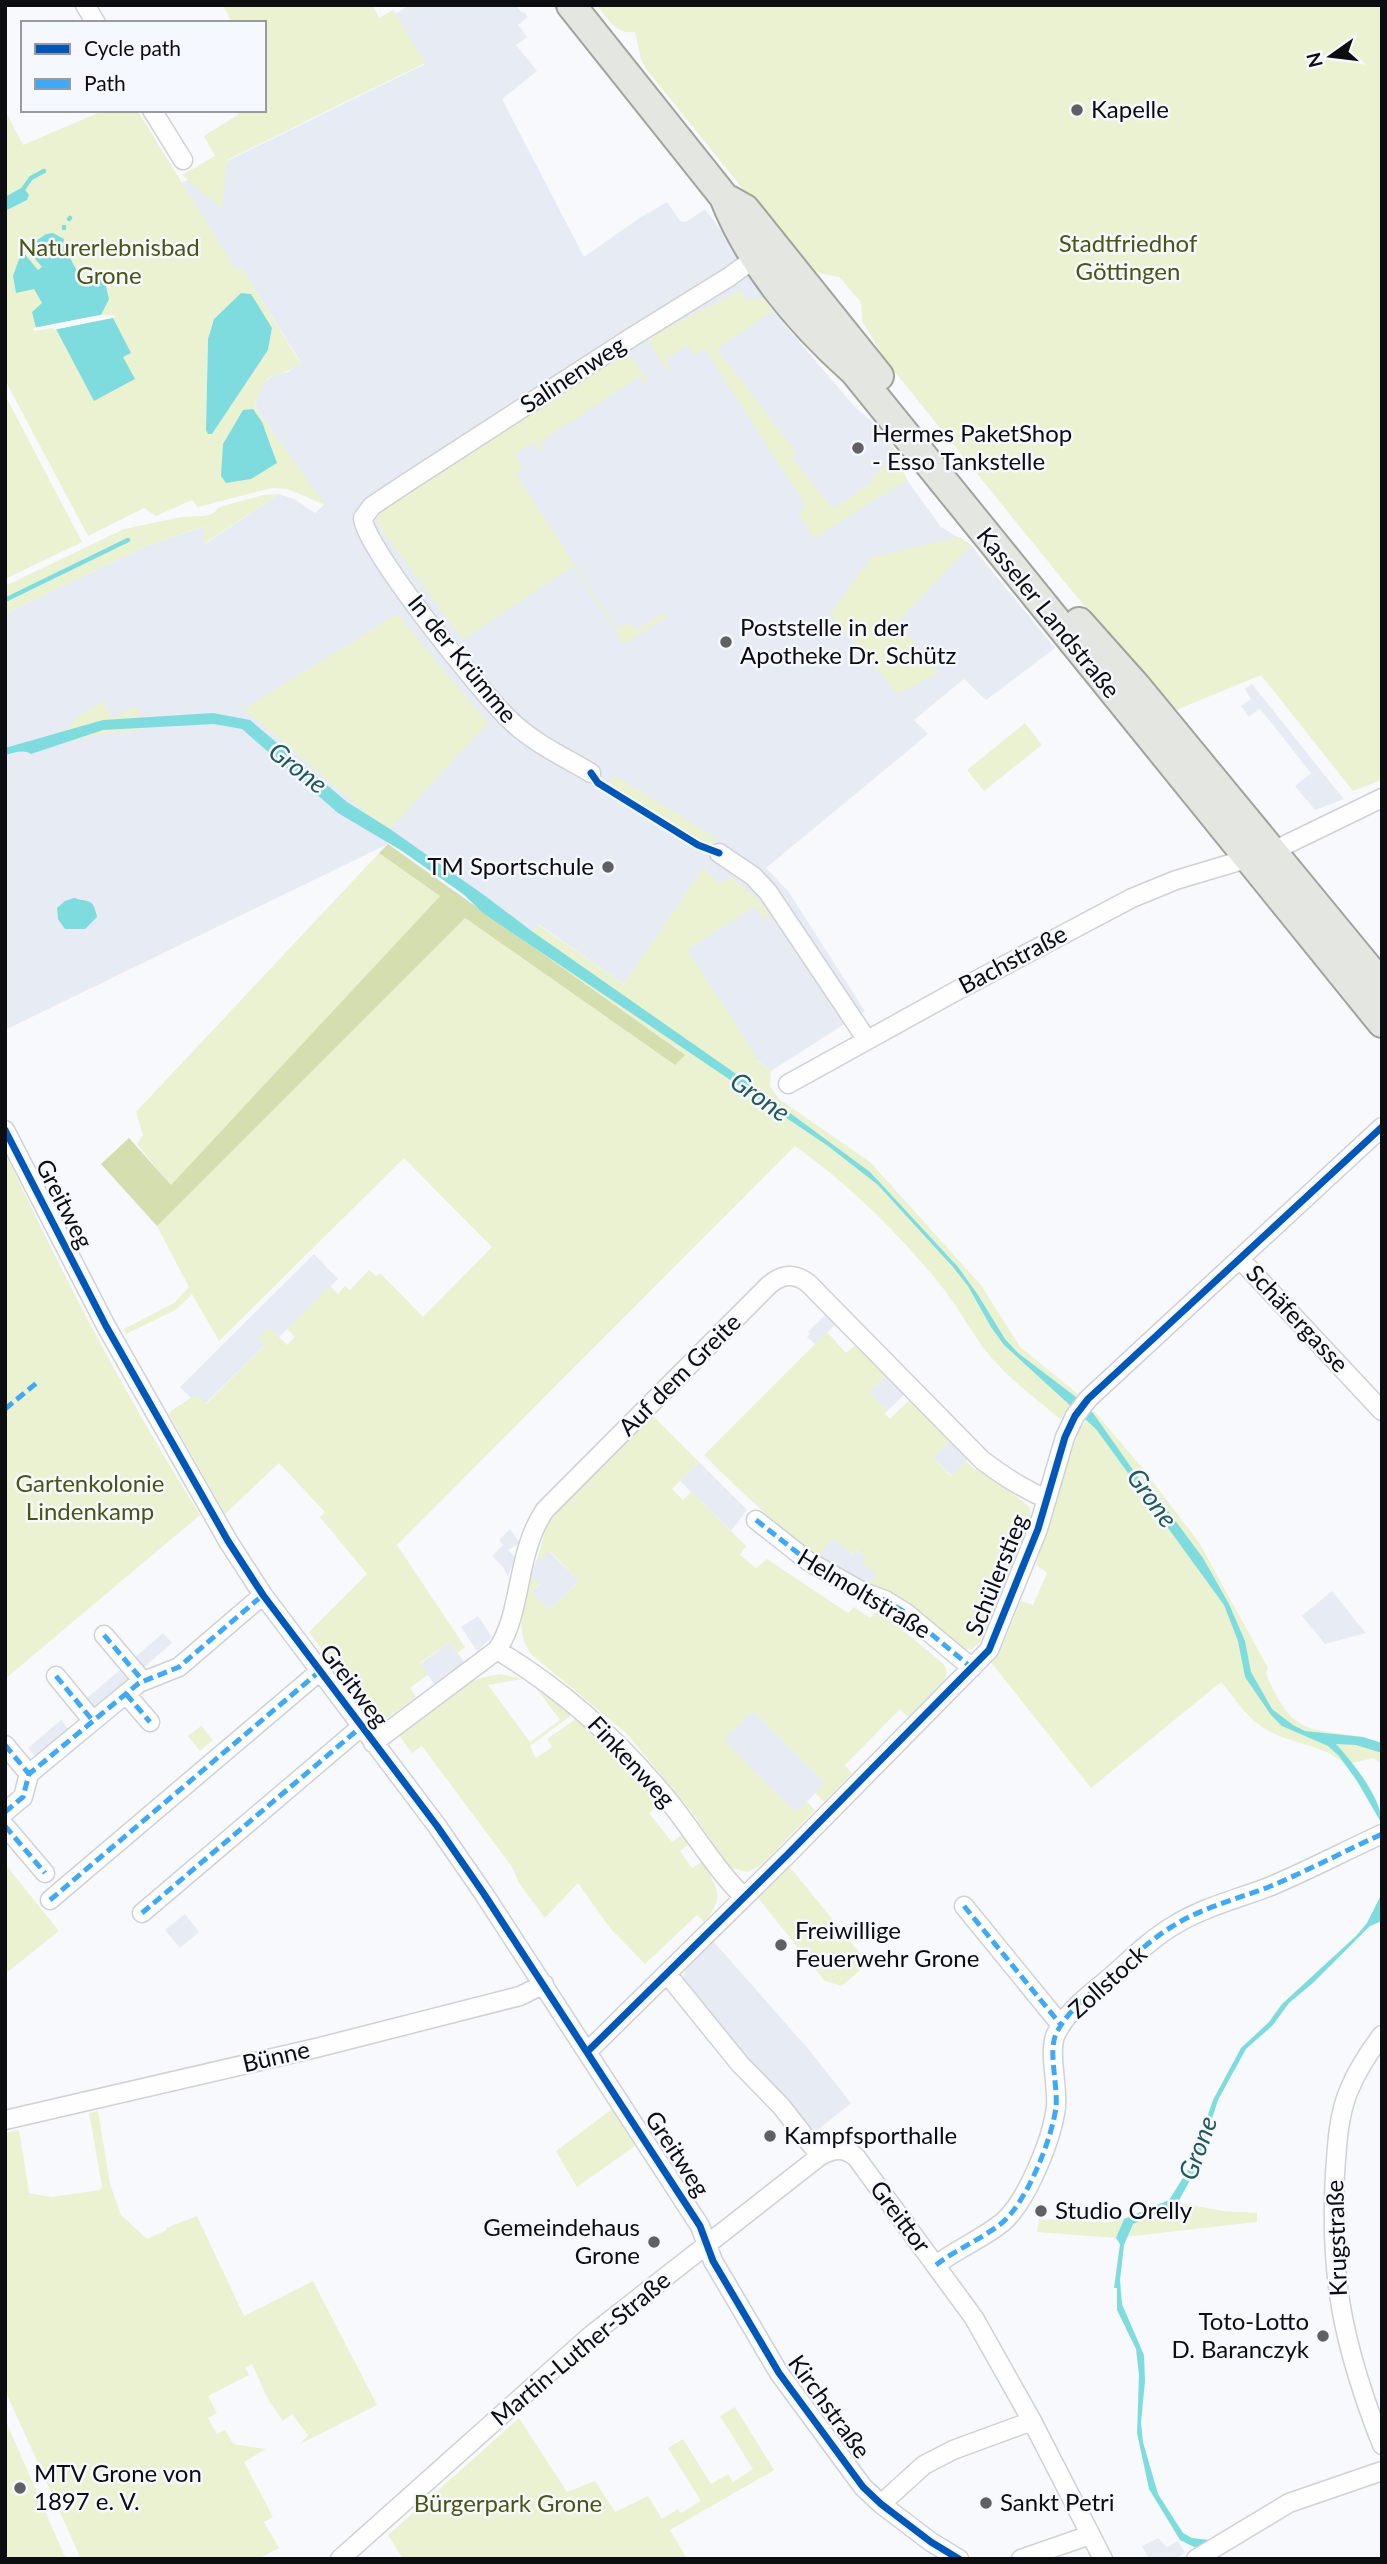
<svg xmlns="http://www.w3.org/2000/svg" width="1387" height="2564" font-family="Lato,sans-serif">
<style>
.built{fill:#e7ebf4}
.green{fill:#ebf2d2;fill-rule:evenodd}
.forest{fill:#d5deaf}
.water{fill:#7fdcde}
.pier{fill:#f7f9fc}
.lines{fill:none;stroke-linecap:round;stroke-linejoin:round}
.stream{stroke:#7fdcde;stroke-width:4.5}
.minor-casing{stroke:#cfd1d4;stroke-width:21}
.primary-casing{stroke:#a0a49b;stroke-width:32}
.minor{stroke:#fefeff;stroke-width:18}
.primary{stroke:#e4e6e1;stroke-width:28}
.quiet{stroke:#3fa9f5;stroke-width:5;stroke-dasharray:10 5;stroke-linecap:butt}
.cycleway-casing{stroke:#f5f8fe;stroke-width:11}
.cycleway{stroke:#0057b8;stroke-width:7}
.poi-dot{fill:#5e6063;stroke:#f5f8fe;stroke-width:2.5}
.labels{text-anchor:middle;stroke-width:5;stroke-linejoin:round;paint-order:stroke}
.poi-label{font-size:24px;fill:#0b0d10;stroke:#f5f8fe;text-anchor:start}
.park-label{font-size:24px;fill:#4c5413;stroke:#f5f8fe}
.street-label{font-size:24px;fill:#0b0d10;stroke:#f5f8fe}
.water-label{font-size:26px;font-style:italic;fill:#22595a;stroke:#f5f8fe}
</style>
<rect width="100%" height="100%" fill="#f7f9fc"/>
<path class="built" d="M 410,5 L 516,5 L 522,13 L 524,12 L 528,17 L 518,25 L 527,37 L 516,45 L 537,71 L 502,99 L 584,257 L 641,217 L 667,202 L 680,221 L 686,222 L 705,209 L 728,240 L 729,246 L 773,311 L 855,407 L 877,426 L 893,447 L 907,480 L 941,527 L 971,545 L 1055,648 L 986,700 L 964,679 L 914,720 L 928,734 L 766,868 L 788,891 L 865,1011 L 771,1071 L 743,1049 L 644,984 L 719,883 L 705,871 L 705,866 L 624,984 L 538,924 L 533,932 L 484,895 L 372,818 L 388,844 L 5,1030 L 5,614 L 146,546 L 205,526 L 205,544 L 279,494 L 294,499 L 315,513 L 324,505 L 255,407 L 261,385 L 275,374 L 288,372 L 301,363 L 241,267 L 236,271 L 182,183 L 425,64 L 395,14 Z
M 1252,684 L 1338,792 L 1344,799 L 1315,810 L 1295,786 L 1311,773 L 1261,710 L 1259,709 L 1249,717 L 1241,706 L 1251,699 L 1245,689 Z
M 314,1254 L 338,1279 L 279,1337 L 269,1328 L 258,1338 L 265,1345 L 205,1404 L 192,1399 L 180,1387 Z
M 825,1315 L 835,1325 L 815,1344 L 807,1337 L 810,1334 L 808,1332 Z
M 885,1376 L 904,1395 L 887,1411 L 869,1392 Z
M 949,1441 L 968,1459 L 952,1476 L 933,1458 Z
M 699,1462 L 747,1510 L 731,1531 L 680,1481 Z
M 510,1529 L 520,1543 L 508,1550 L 515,1557 L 508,1577 L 503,1567 L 492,1556 L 503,1545 L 499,1540 Z
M 832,1538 L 852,1554 L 855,1550 L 867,1558 L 877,1574 L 868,1585 L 819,1556 Z
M 549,1551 L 579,1581 L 549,1610 L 532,1592 L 540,1585 L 535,1579 L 530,1579 L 538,1556 L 541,1559 Z
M 1332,1591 L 1355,1620 L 1366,1633 L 1325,1644 L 1321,1639 L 1302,1616 Z
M 478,1616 L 492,1637 L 477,1651 L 461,1627 Z
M 163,1633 L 172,1643 L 141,1670 L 132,1660 Z
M 450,1642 L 464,1662 L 434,1684 L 420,1664 Z
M 120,1670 L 128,1680 L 96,1708 L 87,1698 Z
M 753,1711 L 825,1783 L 796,1813 L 723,1740 Z
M 61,1720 L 69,1730 L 37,1758 L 28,1748 Z
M 185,1914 L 199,1932 L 180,1948 L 165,1930 Z
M 713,1941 L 810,2051 L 851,2103 L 813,2134 L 686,1986 L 683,1978 L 686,1969 Z
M 1158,2538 L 1167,2547 L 1178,2541 L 1185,2553 L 1175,2559 L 1149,2559 L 1142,2546 Z"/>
<path class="green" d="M 223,5 L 373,5 L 379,18 L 393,10 L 425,63 L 227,160 L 222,209 L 182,175 L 215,156 L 204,136 L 239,114 L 237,110 L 264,110 L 264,23 L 232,23 Z
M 597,5 L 1382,5 L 1382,780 L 1353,791 L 1261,675 L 1174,711 L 1067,585 L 886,361 L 862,321 L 861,302 L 839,277 L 819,273 L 798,257 L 646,69 L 641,60 L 635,32 C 616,35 607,18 597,5 Z
M 5,110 L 23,145 L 105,110 L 137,110 L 236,270 L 241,267 L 301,364 C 272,382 266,366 255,407 L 325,505 L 288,489 L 272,488 L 198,507 L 192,500 L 156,516 L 144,508 L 88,536 L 5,380 ZM 241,293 L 251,294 L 272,328 L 268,350 L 212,434 L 209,434 L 206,429 L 208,339 L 214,319 Z
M 740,290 L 747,302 L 754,298 L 765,300 L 773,311 L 717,349 L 796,452 L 792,457 L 833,509 L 872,482 L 871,479 L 891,458 L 891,449 L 873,427 L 877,426 L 893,447 L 907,480 L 814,538 L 798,512 L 806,506 L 705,349 L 695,355 L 688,345 L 665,360 L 669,368 L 666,370 L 650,343 L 649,334 C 656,330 663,330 670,326 C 694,314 717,304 740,290 Z
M 622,353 L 633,359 L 648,381 L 645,384 L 639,377 L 540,442 L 543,448 L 540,451 L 534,442 L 515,454 L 523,467 L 515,473 L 617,629 L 629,623 L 635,631 L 665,612 L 668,616 L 624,644 L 573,566 L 463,640 L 377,523 L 380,513 L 386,505 Z
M 5,395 L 82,542 L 5,579 Z
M 279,494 L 204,544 L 204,526 L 146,546 L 5,614 L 5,586 L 124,529 L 181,517 L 204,516 L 214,513 L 219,507 L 263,495 Z
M 960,537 L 971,545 L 898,622 L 938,673 L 898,694 L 830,613 L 872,557 Z
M 397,614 L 488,723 L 390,829 L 370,816 L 244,709 Z
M 103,701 L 112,718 L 137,706 L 143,730 L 100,734 L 71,742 L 68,730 C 75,716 90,708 103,701 Z
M 1025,723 L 1042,745 L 984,791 L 967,770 Z
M 614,775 L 717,839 L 711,848 L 609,784 Z
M 379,853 L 441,895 L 171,1186 L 137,1144 L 143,1135 L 136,1112 Z
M 706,864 L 705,871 L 719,883 L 732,877 L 756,898 L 771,915 L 764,919 L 755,906 L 687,950 L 758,1059 L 756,1060 L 771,1071 L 770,1086 L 779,1099 L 870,1162 L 981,1285 L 1020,1347 L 1078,1394 L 1060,1419 C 1040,1402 1017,1385 999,1366 C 977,1344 964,1316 946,1292 C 900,1234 854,1189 795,1146 L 397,1545 L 465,1647 L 458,1653 L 450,1642 L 420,1663 L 428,1675 L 410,1688 L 416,1697 L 382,1722 L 375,1722 L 309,1632 L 367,1574 L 320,1517 L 325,1512 L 279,1463 L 225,1514 L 169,1414 L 172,1410 L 196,1395 L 206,1404 L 264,1346 L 258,1338 L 269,1327 L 287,1345 L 295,1337 L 287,1329 L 330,1286 L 338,1294 L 345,1286 L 350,1290 L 369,1270 L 376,1276 L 380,1273 L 423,1317 L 492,1247 L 404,1158 L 219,1341 L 192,1294 L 177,1309 L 126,1334 L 124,1329 L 174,1303 L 189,1287 L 157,1226 L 465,918 L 675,1065 L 684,1055 L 526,943 L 537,924 L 624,984 Z
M 5,1152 C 63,1277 127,1398 200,1515 L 5,1679 Z
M 827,1332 L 846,1353 L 855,1345 L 885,1376 L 869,1392 L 887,1411 L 885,1414 L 890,1419 L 909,1400 L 949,1441 L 933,1458 L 951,1476 L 966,1461 L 975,1470 L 977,1468 C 987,1477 1025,1501 1029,1507 C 1031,1511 1031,1515 1031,1519 L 983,1639 L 972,1649 L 964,1650 L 868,1585 L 877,1574 L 863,1564 L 866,1558 L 856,1550 L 853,1554 L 832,1539 L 819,1556 C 777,1526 741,1492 704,1455 Z
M 1094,1411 L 1144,1470 L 1200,1544 L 1268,1668 L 1266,1673 C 1296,1749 1320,1722 1382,1743 L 1382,1764 L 1373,1758 L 1352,1763 L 1347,1767 C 1328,1743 1283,1745 1258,1724 C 1244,1714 1233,1695 1221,1682 L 1091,1788 L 990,1661 L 1001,1649 L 1021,1601 L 1033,1605 L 1047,1573 L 1036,1565 L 1071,1453 L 1080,1429 Z
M 653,1416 L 699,1462 L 672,1489 L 683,1500 L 691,1492 L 746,1546 L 740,1555 L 756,1568 L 767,1559 L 848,1613 L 854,1607 L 870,1618 L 876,1612 L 893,1622 L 940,1661 C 947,1667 949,1673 944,1681 L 908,1717 L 900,1709 L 845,1765 L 852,1773 L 824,1802 L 815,1793 L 825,1783 L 753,1711 L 724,1740 L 795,1812 L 807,1802 L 815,1810 L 761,1865 L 747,1872 L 729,1867 L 692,1812 L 626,1733 L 532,1655 C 514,1634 523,1604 530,1579 L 535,1579 L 540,1584 L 532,1592 L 549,1610 L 579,1581 L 550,1551 L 541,1559 L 538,1556 L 547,1526 L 557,1512 Z
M 501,1674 L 522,1679 L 488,1685 L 530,1742 L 560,1720 L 533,1684 L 573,1714 L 530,1746 L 536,1758 L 552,1747 L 547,1739 L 577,1718 L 632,1773 L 659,1805 L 649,1813 L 672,1842 L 683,1834 L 689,1844 L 680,1851 L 692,1868 L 702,1862 C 717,1888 726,1896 704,1922 L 697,1915 L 645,1964 L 610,1928 L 578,1883 L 545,1918 L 519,1883 L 512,1867 L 422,1746 L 412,1753 L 399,1735 L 471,1682 L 484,1677 Z
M 201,1726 L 213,1740 L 200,1751 L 188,1736 Z
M 5,1864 L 59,1931 L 5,1974 Z
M 789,1866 L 868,1963 L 842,1986 L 825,1981 L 758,1898 Z
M 612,2109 L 635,2146 L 577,2187 L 556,2151 Z
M 98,2111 L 110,2184 L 121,2215 L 147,2239 L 167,2230 L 166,2228 L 197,2216 L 244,2316 L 313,2281 L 377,2405 L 300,2444 L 308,2435 L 292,2414 L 283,2421 L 268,2399 L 252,2364 L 245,2368 L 249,2375 L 208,2396 L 217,2413 L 208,2418 L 217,2434 L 225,2430 L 233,2444 L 266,2449 L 244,2462 L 273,2517 L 264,2522 L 279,2548 L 258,2559 L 81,2559 L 5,2390 L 5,2133 L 19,2130 L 29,2193 L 51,2197 L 100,2190 L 102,2186 L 89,2113 Z
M 1168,2201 L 1223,2211 L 1257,2213 L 1257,2222 L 1116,2238 L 1037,2232 L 1039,2219 L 1109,2222 L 1135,2216 Z
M 735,2407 L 774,2470 L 670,2530 L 687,2559 L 403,2559 L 388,2535 L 519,2418 L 567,2492 L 595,2481 L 615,2512 L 648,2496 L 662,2519 L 678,2509 L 681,2513 L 701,2501 L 668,2448 L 683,2439 L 711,2484 L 728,2474 L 733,2482 L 753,2469 L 720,2416 Z
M 5,2419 L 65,2557 L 61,2559 L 5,2559 Z"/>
<path class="forest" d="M 388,844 L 685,1055 L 675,1065 L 465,918 L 157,1226 L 101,1164 L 129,1138 L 171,1185 L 440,896 L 379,853 Z"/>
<path class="water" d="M 23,187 L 29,195 L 27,200 L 5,211 L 5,197 Z
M 53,233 L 64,239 L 63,245 L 83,282 L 104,278 L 109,299 L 101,315 L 36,328 L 32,312 L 42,303 L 34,289 L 16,293 L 13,276 L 22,251 L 38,270 L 42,267 L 26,248 L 46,234 Z
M 241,293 L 251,294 L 272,328 L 268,350 L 212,434 L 208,434 L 206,430 L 208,339 L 214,319 Z
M 113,318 L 131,353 L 123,357 L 135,379 L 94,401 L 56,329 Z
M 253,409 L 262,422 L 277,463 L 251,479 L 226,483 L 221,476 L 223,444 L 243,410 Z
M 213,713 L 250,720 L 347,802 L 390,829 L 484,895 L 533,932 L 752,1085 L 870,1172 L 958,1267 L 978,1295 L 1005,1339 L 1018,1353 L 1076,1397 L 1093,1413 L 1138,1477 L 1154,1492 L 1203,1558 L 1229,1604 L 1245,1641 L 1251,1672 L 1272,1709 L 1293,1725 L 1305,1731 L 1363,1737 L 1382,1743 L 1382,1753 L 1356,1745 L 1336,1744 C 1353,1763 1382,1798 1382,1824 L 1357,1781 L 1339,1756 L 1328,1746 L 1282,1726 L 1271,1715 L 1245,1677 L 1238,1641 L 1224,1605 L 1096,1429 L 1004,1345 L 991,1327 L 968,1286 L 953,1267 L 878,1185 L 828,1146 L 483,913 L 463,894 L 402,851 L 338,813 L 242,729 L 214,724 L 103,730 L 31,754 C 23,749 14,753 5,755 L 5,748 L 103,720 Z
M 74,898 C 89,903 93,897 97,917 L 85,929 L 65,929 L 58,919 L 57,908 L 65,901 Z
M 1382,1893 L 1382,1921 L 1370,1926 L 1313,1983 L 1289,2003 L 1273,2025 L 1246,2049 L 1218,2100 L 1195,2171 L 1177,2204 L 1133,2224 L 1124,2245 L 1120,2280 L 1122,2304 L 1144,2355 L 1145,2381 L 1141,2423 L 1143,2442 L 1158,2494 L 1183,2533 L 1192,2538 L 1209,2540 L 1196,2548 L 1180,2540 L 1149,2489 L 1137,2433 L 1139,2375 L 1136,2349 L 1117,2310 L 1117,2288 L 1114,2288 L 1120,2244 L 1116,2238 L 1124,2219 L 1169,2200 L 1191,2165 L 1213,2100 L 1241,2048 L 1269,2022 L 1282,2004 L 1356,1936 L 1367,1923 Z"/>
<path class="pier" d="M 105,314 L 104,316 L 113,315 L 116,317 L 53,330 L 53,328 L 34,331 L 33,328 Z"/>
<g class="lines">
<path class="stream" d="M 24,188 L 31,178 L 44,171
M 69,219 L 70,218
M 64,228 L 64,227
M 5,600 L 128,540"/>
<g class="minor-casing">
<path id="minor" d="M 85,5 L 96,23
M 152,110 L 183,160
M 591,773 C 564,757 532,742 510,720 C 483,695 364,547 363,518 L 372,506 L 405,484 L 632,337 L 729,277 L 762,253
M 719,853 L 753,876 L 768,892 L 867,1040
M 788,1084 L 958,990 L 1132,898 L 1176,880 L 1273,851 L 1382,798
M 5,1130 L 106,1326 L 228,1541 L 263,1595 L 437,1826 L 484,1894 L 700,2226 L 713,2261 L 779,2373 L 863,2487 L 881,2504 L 931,2542 L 959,2559
M 1240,1259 L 1382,1411
M 756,1520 L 808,1561 L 863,1592 L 885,1600 L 906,1613 L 972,1668
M 104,1635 L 143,1681
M 497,1650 C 564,1690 619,1740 668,1800 C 694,1832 715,1869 744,1897
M 56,1676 L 93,1721
M 126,1694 L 150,1722
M 373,1743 L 497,1650 C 523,1612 515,1554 545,1510 L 769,1285 C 782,1274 794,1273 808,1283 L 982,1460 C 1003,1476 1023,1489 1047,1499
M 5,1745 L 29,1774
M 5,1812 L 23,1797 L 29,1774 L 139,1683 L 179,1667 L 263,1595
M 5,1826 L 45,1873
M 50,1900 L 320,1671
M 964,1906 L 1061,2025
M 142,1913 L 361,1727
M 667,1974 L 740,2064 L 781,2106 L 820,2156
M 1382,2035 C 1369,2052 1357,2071 1349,2090 C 1338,2116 1337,2146 1335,2174 C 1329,2279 1344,2348 1382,2445
M 588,2051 L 788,1854 L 989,1650 L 1038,1529 L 1065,1437 L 1075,1416 L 1088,1399 L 1382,1127
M 5,2120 L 316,2048 L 520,1996 L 544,1984
M 936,2265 C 957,2249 982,2239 1003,2222 C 1027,2201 1052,2139 1056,2107 C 1058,2085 1048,2051 1056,2034 C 1067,2011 1088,1996 1107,1980 C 1128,1962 1149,1940 1173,1926 C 1203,1907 1238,1899 1271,1886 C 1309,1870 1345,1851 1382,1834
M 881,2504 L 924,2465 L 953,2450 L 1032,2421
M 340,2559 L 590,2336 L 820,2156 C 834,2149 843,2147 856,2157 L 974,2318 L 1032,2421 L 1103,2559
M 1021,2559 L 1090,2535
M 1196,2559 L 1289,2503 L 1382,2471"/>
</g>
<g class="primary-casing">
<path id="primary" d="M 571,5 L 724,197 C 751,265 800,323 854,371 L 1382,1023
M 729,200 L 745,209 L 879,376
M 1079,622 L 1136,686 L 1382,985"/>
</g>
<use href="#minor" class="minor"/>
<use href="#primary" class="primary"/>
<path class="quiet" d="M 5,1409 L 39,1381
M 756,1520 L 808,1561 L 863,1592 L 885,1600 L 906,1613 L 972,1668
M 104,1635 L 143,1681
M 56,1676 L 93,1721
M 126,1694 L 150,1722
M 5,1745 L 29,1774
M 5,1812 L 23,1797 L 29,1774 L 139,1683 L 179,1667 L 263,1595
M 5,1826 L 45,1873
M 50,1900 L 320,1671
M 964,1906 L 1061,2025
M 142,1913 L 361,1727
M 936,2265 C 957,2249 982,2239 1003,2222 C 1027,2201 1052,2139 1056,2107 C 1058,2085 1048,2051 1056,2034 C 1067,2011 1088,1996 1107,1980 C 1128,1962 1149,1940 1173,1926 C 1203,1907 1238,1899 1271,1886 C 1309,1870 1345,1851 1382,1834"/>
<g class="cycleway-casing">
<path id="cycleway" d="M 591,773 L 598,783 L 698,845 L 719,853
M 5,1130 L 106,1326 L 228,1541 L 263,1595 L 437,1826 L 484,1894 L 700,2226 L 713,2261 L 779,2373 L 863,2487 L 881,2504 L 931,2542 L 959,2559
M 588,2051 L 788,1854 L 989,1650 L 1038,1529 L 1065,1437 L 1075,1416 L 1088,1399 L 1382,1127"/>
</g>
<use href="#cycleway" class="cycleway"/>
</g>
<g class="poi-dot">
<circle cx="1077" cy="110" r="7"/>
<circle cx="858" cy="448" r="7"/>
<circle cx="726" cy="642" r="7"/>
<circle cx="608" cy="867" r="7"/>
<circle cx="781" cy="1945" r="7"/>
<circle cx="770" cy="2136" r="7"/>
<circle cx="1041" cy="2211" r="7"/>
<circle cx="654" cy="2242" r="7"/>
<circle cx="1323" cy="2336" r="7"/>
<circle cx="20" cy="2488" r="7"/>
<circle cx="986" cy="2503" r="7"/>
</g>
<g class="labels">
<g class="poi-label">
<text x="1091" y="118">Kapelle</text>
<text x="872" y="442">Hermes PaketShop<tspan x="872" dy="28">- Esso Tankstelle</tspan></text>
<text x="740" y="636">Poststelle in der<tspan x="740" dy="28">Apotheke Dr. Schütz</tspan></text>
<text x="594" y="875" text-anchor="end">TM Sportschule</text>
<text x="795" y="1939">Freiwillige<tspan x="795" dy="28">Feuerwehr Grone</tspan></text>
<text x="784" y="2144">Kampfsporthalle</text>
<text x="1055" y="2219">Studio Orelly</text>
<text x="640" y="2236" text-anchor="end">Gemeindehaus<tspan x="640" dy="28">Grone</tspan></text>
<text x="1309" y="2330" text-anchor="end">Toto-Lotto<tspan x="1309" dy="28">D. Baranczyk</tspan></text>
<text x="34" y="2482">MTV Grone von<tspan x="34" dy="28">1897 e. V.</tspan></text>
<text x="1000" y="2511">Sankt Petri</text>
</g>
<g class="park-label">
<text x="1128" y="252">Stadtfriedhof<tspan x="1128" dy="28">Göttingen</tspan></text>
<text x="109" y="256">Naturerlebnisbad<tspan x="109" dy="28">Grone</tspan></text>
<text x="90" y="1492">Gartenkolonie<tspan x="90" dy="28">Lindenkamp</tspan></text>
<text x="508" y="2512">Bürgerpark Grone</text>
</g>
<g class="street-label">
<text transform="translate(573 375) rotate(-33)" y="8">Salinenweg</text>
<text transform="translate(1048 613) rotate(51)" y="8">Kasseler Landstraße</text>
<text transform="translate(462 659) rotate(51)" y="8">In der Krümme</text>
<text transform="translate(1013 960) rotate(-28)" y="8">Bachstraße</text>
<text transform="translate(64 1204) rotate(63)" y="8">Greitweg</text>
<text transform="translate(1297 1319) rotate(47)" y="8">Schäfergasse</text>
<text transform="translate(680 1375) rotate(-45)" y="8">Auf dem Greite</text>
<text transform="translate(997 1575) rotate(-68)" y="8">Schülerstieg</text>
<text transform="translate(864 1594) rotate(31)" y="8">Helmoltstraße</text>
<text transform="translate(354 1686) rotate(53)" y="8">Greitweg</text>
<text transform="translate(631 1762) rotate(47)" y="8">Finkenweg</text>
<text transform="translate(1108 1982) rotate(-42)" y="8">Zollstock</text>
<text transform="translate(276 2057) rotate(-13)" y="8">Bünne</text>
<text transform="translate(677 2154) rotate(57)" y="8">Greitweg</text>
<text transform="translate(900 2217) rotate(53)" y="8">Greittor</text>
<text transform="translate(1337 2238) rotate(-92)" y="8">Krugstraße</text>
<text transform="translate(581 2349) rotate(-40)" y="8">Martin-Luther-Straße</text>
<text transform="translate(829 2407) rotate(54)" y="8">Kirchstraße</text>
</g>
<g class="water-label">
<text transform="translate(298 768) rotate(38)" y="9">Grone</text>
<text transform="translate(760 1097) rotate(35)" y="9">Grone</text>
<text transform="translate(1152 1498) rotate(54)" y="9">Grone</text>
<text transform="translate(1198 2148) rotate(-70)" y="9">Grone</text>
</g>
</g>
<rect width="1387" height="2564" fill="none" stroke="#0b0d10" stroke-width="14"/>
<rect x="21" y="21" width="245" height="91" fill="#f5f8fe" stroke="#979a9f" stroke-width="2"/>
<rect x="35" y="44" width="35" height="10" fill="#0057b8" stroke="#979a9f" stroke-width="2"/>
<text x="84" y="56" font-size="21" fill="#0b0d10">Cycle path</text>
<rect x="35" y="79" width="35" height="10" fill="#3fa9f5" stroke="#979a9f" stroke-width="2"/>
<text x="84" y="91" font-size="21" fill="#0b0d10">Path</text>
<g transform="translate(1331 56) rotate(256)" stroke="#f5f8fe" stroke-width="5" paint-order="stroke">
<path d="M0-5L12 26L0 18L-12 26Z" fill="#0b0d10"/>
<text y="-10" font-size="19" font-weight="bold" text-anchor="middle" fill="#0b0d10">N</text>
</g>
</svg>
